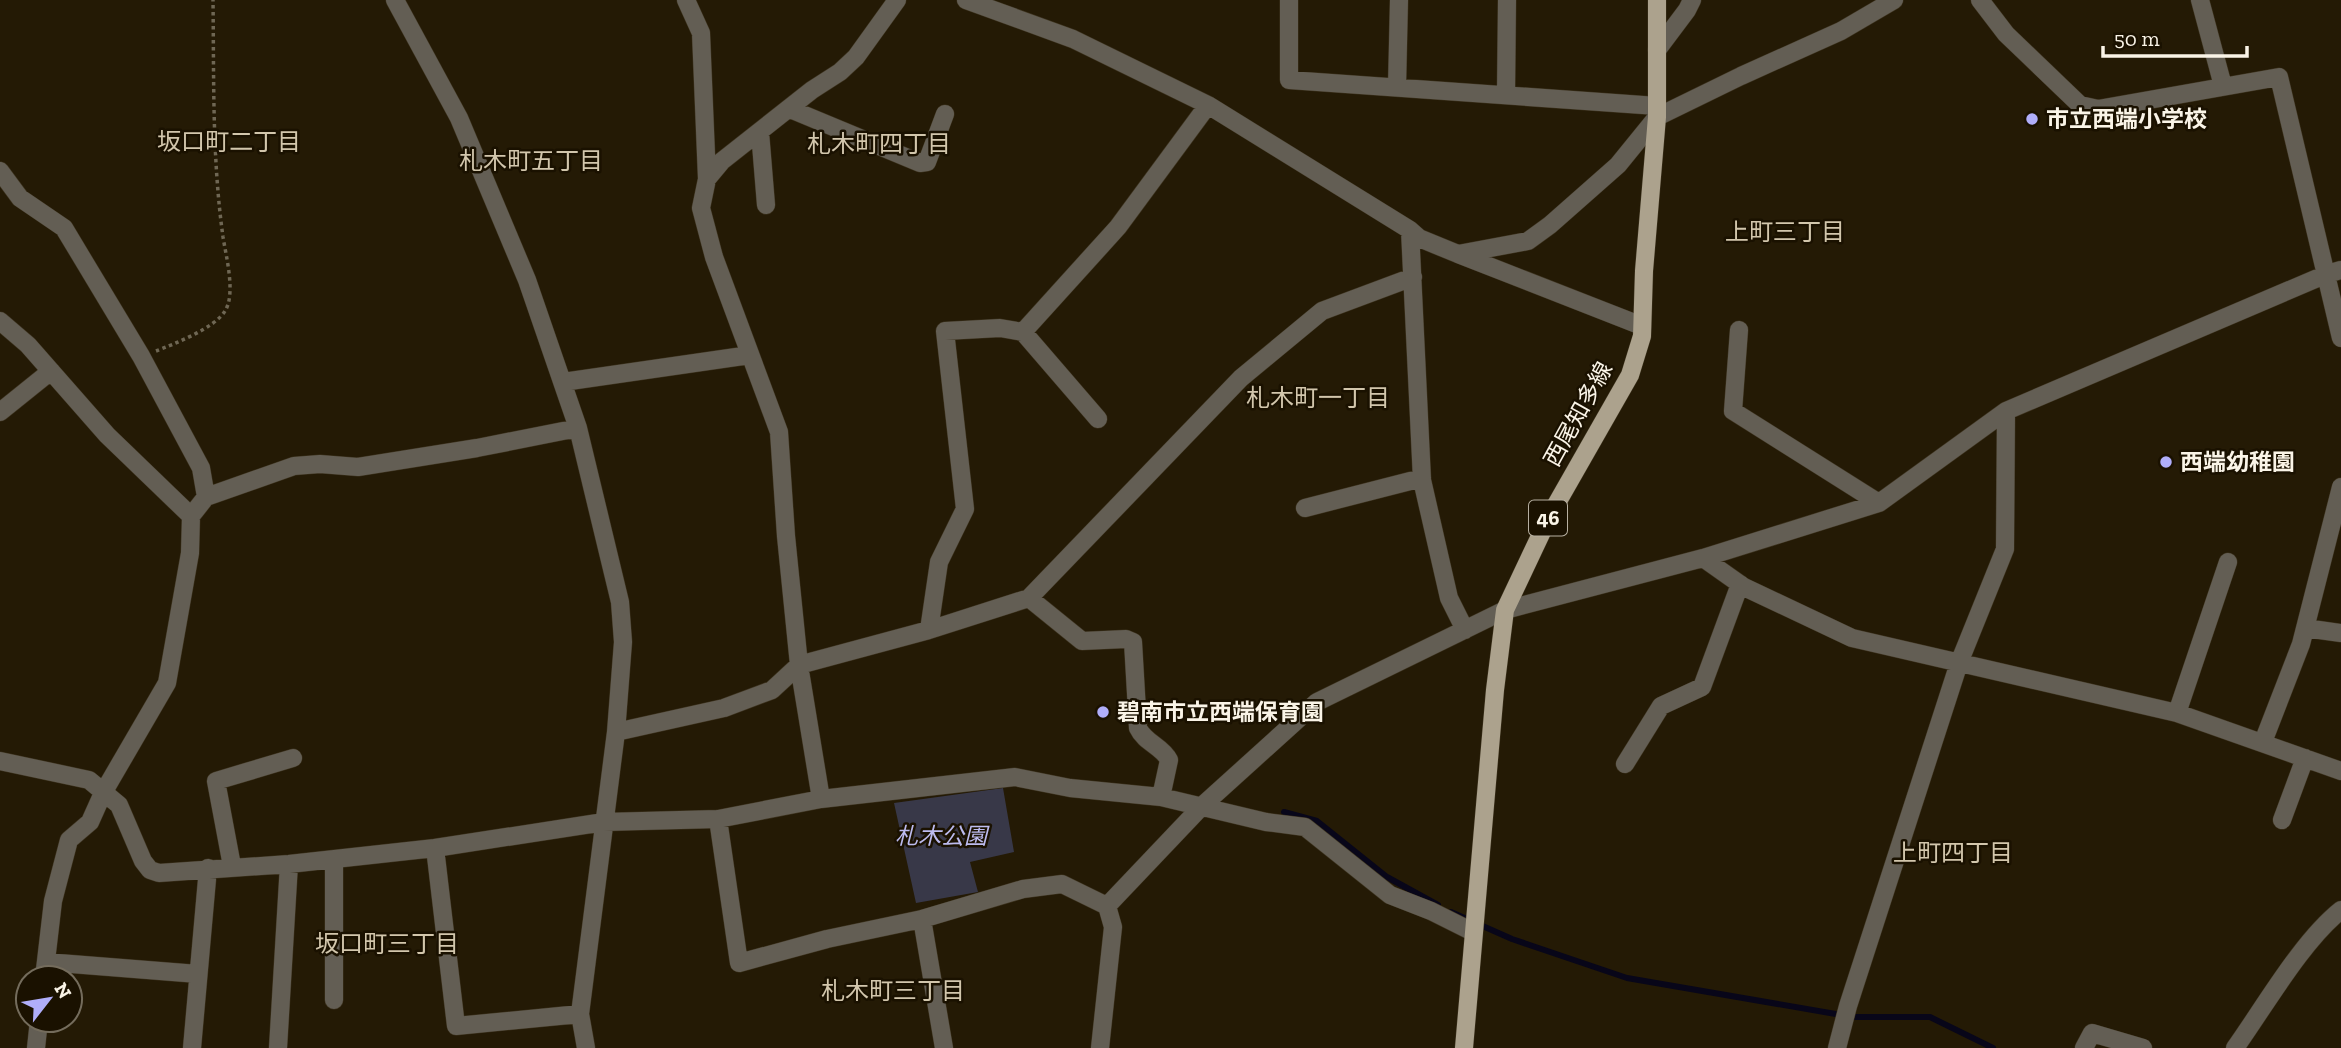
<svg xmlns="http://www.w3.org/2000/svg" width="2341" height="1048" font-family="'Zilla Slab','Noto Sans JP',serif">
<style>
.green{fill:#383848}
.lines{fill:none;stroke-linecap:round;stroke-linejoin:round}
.stream{stroke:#080619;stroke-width:6}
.minor-casing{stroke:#3e3420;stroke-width:19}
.major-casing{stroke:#3e3420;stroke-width:19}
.path{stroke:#6f6754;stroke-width:3.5;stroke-dasharray:3.5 3.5;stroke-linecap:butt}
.minor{stroke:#635e54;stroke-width:18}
.major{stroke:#aca28d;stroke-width:18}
.poi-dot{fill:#b0aefa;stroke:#1a1100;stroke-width:2.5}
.labels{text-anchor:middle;stroke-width:5;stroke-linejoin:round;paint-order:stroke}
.shield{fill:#1a1100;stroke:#b7b0a2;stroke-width:2}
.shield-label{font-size:21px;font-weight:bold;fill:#faf4e7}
.poi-label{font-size:23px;font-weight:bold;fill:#faf4e7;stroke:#1a1100;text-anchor:start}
.street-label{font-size:23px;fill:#faf4e7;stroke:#1a1100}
.park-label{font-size:23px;font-style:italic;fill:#bcbbee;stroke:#1a1100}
.neighbourhood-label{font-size:24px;fill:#d2c6ac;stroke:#1a1100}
</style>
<rect width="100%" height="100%" fill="#241a05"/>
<path class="green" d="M 1003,788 L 1014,852 L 970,862 L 978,892 L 916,903 L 894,803 Z"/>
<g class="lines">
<path class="stream" d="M 1284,812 L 1317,821 L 1387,877 L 1438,905
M 1451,912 L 1512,939 L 1627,978 L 1853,1017 L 1930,1017 L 1993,1048"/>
<g class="minor-casing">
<path id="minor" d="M 395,0 L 459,118 L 527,280 L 578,428 L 620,602 L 623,642 L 616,732 L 580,1014 L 586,1048
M 686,0 L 701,33 L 707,179
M 966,0 L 1073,39 L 1208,105 L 1410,230 L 1419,238 L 1458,254 L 1528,241 L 1550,225 L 1618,165 L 1657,117 L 1741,76 L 1841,31 L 1894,0
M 1289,0 L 1289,80 L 1657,106
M 1980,0 L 2006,34 L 2080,105 L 2098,109 L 2279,77 L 2341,338
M 2200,0 L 2223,86
M 1657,50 L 1687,10 L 1692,0
M 1397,87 L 1399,0
M 1506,95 L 1507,0
M 790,109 L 920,163 L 927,162 L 945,114
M 760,132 L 766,205
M 0,171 L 20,198 L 64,228 L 141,356 L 201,468 L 206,497
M 1410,230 L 1422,480 L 1449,598 L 1465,630
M 1458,254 L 1642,326
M 0,321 L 28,345 L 107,435 L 191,516
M 1739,330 L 1733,411 L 1879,503
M 1023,332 L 1098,419
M 563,382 L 750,355
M 0,412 L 51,371
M 1305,508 L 1422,478
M 1703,558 L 1744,587 L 1852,638 L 2177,713 L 2341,771
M 1029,598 L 1082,641 L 1126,639 L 1133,642 L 1138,728 C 1145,743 1162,746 1169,760 L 1161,797
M 2305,628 L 2341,633
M 929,630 L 939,562 L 965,509 L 945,331 L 1000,328 L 1023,332 L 1118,227 L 1208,105
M 2177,713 L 2228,562
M 616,732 L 724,708 L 772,690 L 799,665 L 929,630 L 1029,598 L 1241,378 L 1322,311 L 1413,277
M 2263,742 L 2301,644 L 2341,487
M 0,761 L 89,780 L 119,805 L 143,861 L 150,870 L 159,873 L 289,864 L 435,848 L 456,1026 L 580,1014
M 1625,764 L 1661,706 L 1702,687 L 1740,584
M 821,799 L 799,665 L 786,536 L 779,432 L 714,257 L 701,208 L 707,179 L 722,161 L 812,90 L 840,72 L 856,57 L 897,0
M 718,819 L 739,963 L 827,939 L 922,919 L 1023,889 L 1062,884 L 1107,906 L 1113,927 L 1100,1048
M 2282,820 L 2305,758
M 435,848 L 604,822 L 718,819 L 821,799 L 1015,777 L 1070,788 L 1161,797 L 1266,822 L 1305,827 L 1390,895 L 1431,911 L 1473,932
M 334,859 L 334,1000
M 232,866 L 216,781 L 293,758
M 1107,906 L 1202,806 L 1317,702 L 1505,610 L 1703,558 L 1879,503 L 2006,411 L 2327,274 L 2341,270
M 922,919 L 944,1048
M 46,962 L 198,974
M 44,978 L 53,901 L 69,840 L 90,822 L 103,793 L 167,683 L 190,553 L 191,516 L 206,497 L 294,466 L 320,464 L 358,467 L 477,448 L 578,428
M 36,1048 L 39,1020
M 192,1048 L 208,868
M 278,1048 L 289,864
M 1837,1048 L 1848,1006 L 1959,663 L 2005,549 L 2006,411
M 2084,1048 L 2092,1033 L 2143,1048
M 2235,1048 C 2265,1006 2302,941 2341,910"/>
</g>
<g class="major-casing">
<path id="major" d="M 1464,1048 L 1495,690 L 1505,610 L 1549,517 L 1630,375 L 1642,336 L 1644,271 L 1657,117 L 1657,0"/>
</g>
<path class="path" d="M 156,351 C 174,344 215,328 225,311 C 236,294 226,256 223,237 C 212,158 214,79 213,0"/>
<use href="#minor" class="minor"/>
<use href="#major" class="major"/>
</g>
<g class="poi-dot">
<circle cx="2032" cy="119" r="7"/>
<circle cx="2166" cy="462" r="7"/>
<circle cx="1103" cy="712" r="7"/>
</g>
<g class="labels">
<rect class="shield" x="1529" y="500.5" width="38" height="35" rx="5"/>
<g class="shield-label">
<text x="1548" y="525">46</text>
</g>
<g class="poi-label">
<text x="2046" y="127">市立西端小学校</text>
<text x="2180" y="470">西端幼稚園</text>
<text x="1117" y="720">碧南市立西端保育園</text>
</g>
<g class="street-label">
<text transform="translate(1578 414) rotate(-61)" y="8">西尾知多線</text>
</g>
<g class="park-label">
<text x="941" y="844">札木公園</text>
</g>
<g class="neighbourhood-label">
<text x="229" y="150">坂口町二丁目</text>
<text x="879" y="152">札木町四丁目</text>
<text x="531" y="169">札木町五丁目</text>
<text x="1785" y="240">上町三丁目</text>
<text x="1318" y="406">札木町一丁目</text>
<text x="1953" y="861">上町四丁目</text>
<text x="387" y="952">坂口町三丁目</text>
<text x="893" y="999">札木町三丁目</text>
</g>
</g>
<g transform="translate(49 999) rotate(59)"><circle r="33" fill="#1a1100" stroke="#746c5c" stroke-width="2"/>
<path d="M0-5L12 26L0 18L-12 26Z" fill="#b0aefa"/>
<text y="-10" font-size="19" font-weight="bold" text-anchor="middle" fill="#faf4e7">N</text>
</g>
<path d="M2103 46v10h144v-10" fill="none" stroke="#faf4e7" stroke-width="3.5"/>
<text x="2114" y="46" font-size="21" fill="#faf4e7" stroke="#1a1100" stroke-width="5" paint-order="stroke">50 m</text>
</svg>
